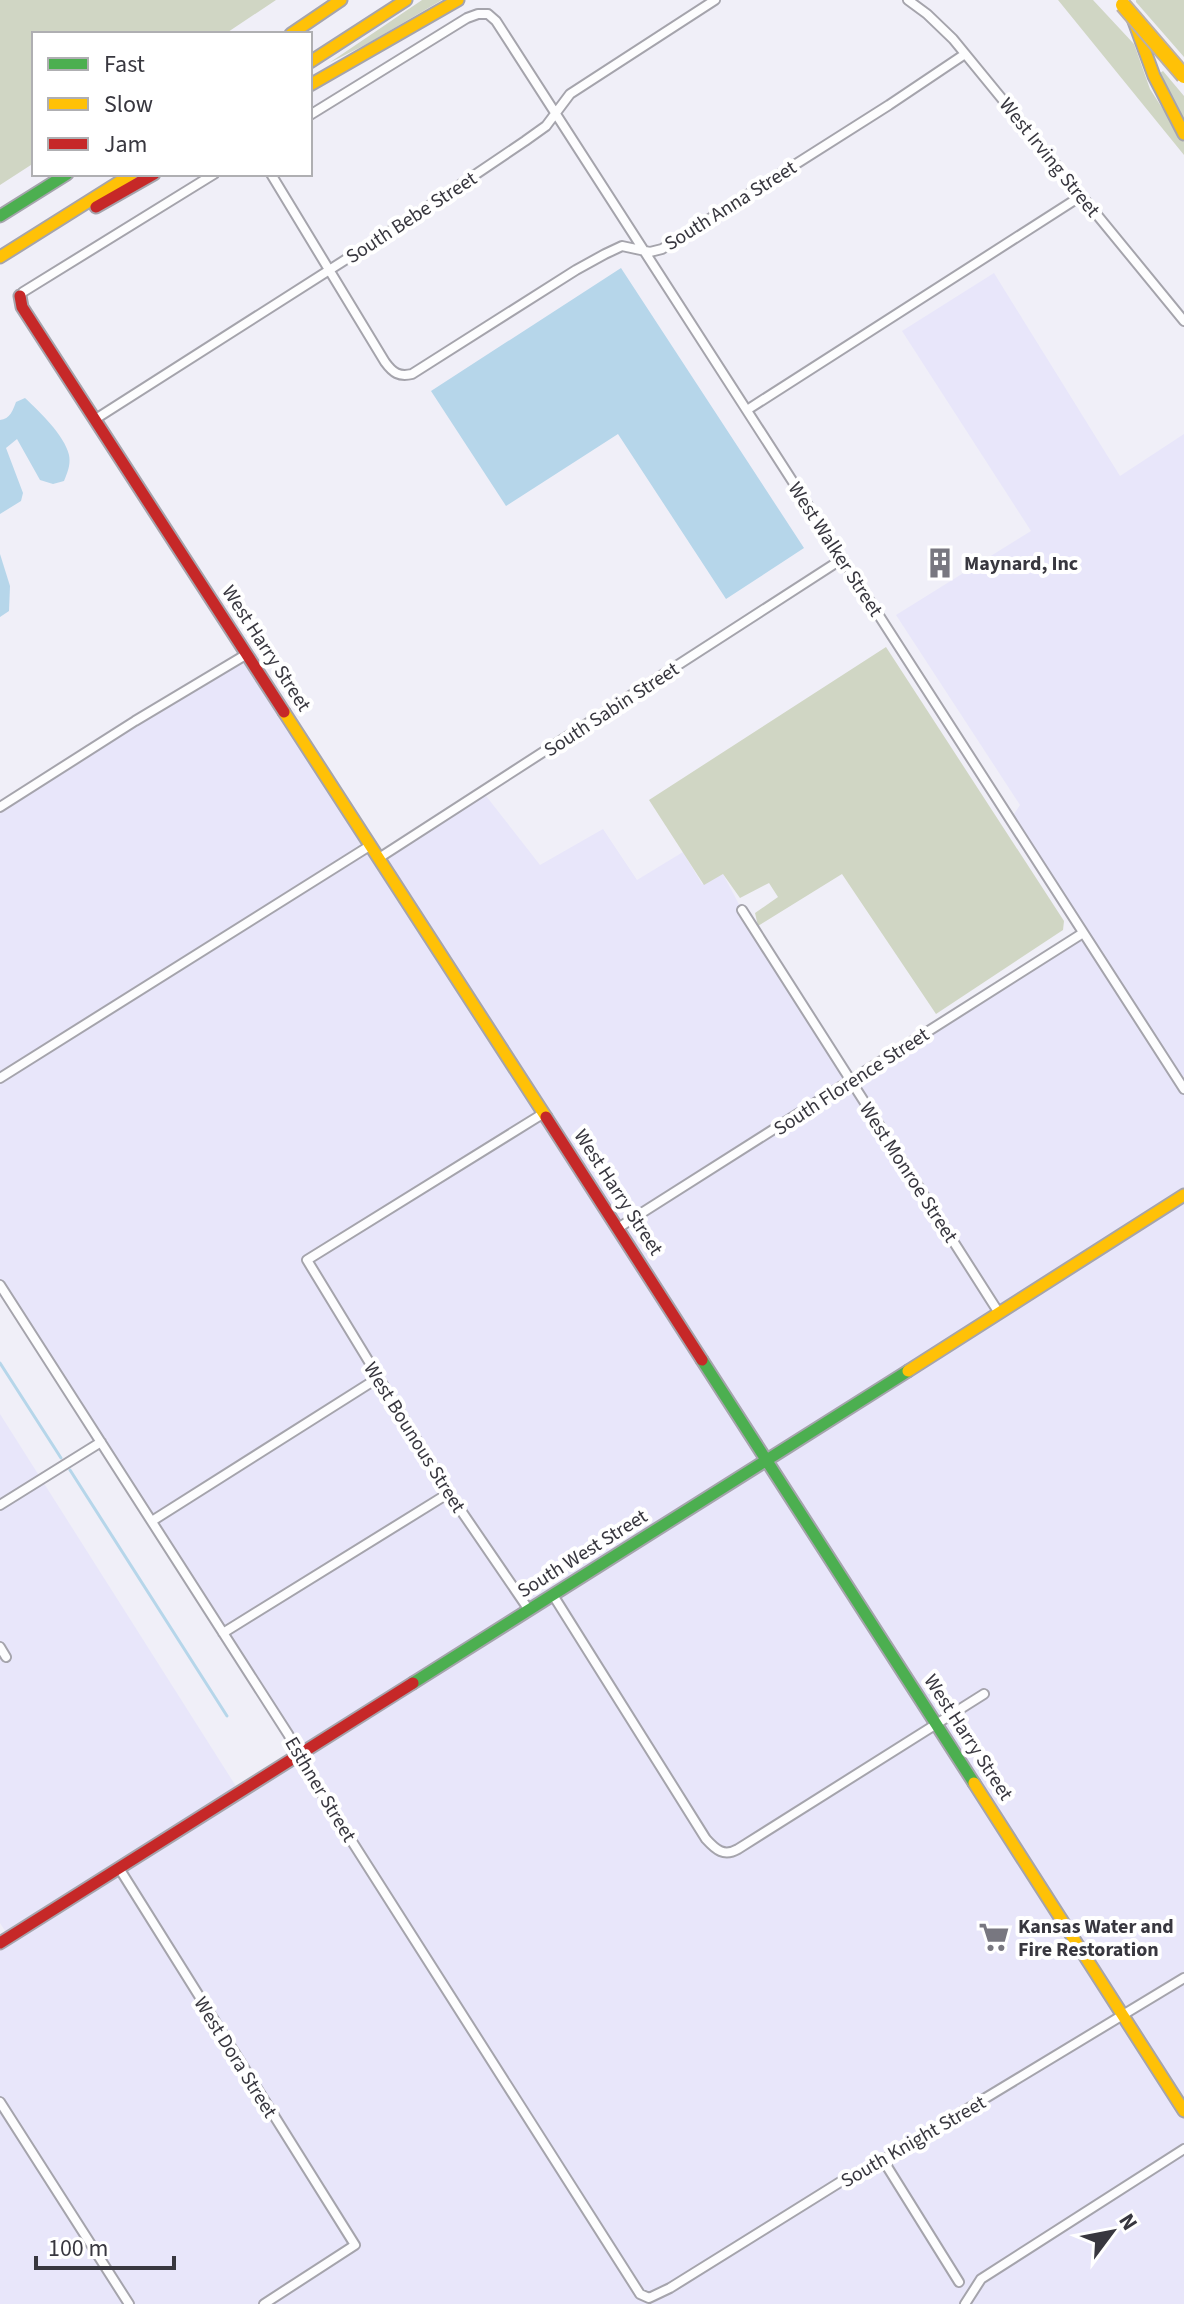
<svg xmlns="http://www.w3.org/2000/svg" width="1184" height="2304" font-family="'Source Sans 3',sans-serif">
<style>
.built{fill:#e8e6fa}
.green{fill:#d0d6c4}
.water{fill:#b6d6ea}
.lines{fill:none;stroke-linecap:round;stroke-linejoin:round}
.stream{stroke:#b6d6ea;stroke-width:3}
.street-casing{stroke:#a5a4ac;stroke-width:12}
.fast-casing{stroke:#a5a4ac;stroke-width:15}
.slow-casing{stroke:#a5a4ac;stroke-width:15}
.jam-casing{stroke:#a5a4ac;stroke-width:15}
.street{stroke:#fdfdfe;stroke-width:8}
.fast{stroke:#4caf50;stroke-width:11}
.slow{stroke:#ffc107;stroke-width:11}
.jam{stroke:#c62828;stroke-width:11}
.slow-bridge-casing{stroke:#baafa6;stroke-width:18;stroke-linecap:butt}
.slow-bridge{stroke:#ffc107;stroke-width:14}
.labels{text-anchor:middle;stroke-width:8;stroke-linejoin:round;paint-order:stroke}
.street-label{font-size:20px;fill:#38373f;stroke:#fff}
.poi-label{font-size:20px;font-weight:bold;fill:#38373f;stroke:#fff;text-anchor:start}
</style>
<rect width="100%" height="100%" fill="#f0eff8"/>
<path class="built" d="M 994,273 L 1120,476 L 1184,434 L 1184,2304 L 0,2304 L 0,1943 L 9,1937 L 0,1923 L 0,1414 L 239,1791 L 299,1754 L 0,1286 L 0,808 L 247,654 L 378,858 L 483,792 L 540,865 L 603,829 L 637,880 L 683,852 L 702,884 L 723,874 L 742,910 L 851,1081 L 1083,933 L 1010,820 L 1020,805 L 896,615 L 1031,531 L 902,331 Z"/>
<path class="green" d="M 0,0 L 276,0 L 225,34 L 34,34 L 34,163 L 0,185 Z
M 422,0 L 442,0 L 367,44 L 329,63 Z
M 1058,0 L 1093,0 L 1134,44 L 1150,89 L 1184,142 L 1184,155 Z
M 1136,0 L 1184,0 L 1184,57 L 1136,2 Z
M 1163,71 L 1184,96 L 1184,123 L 1158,74 Z
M 886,647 L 1064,921 L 1063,930 L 936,1014 L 842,874 L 758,926 L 755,913 L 778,897 L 769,883 L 740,898 L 723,874 L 704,885 L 649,800 Z"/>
<path class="water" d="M 621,268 L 804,548 L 726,599 L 618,434 L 506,506 L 431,391 Z
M 25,398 C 39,411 65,436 69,455 C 71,465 67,473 64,481 L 53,484 L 40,480 L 17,439 L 6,448 L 23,493 L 21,501 L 0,514 L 0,420 C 10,419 13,410 16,402 Z
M 0,554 L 10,586 L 9,611 L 0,617 Z"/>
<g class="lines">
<path class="stream" d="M 0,1363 L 61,1458
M 70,1470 L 227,1716"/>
<g class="street-casing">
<path id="street" d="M 908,0 L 927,14 L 953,39 L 1184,321
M 310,115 L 467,18 L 478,14 L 488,14 L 496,21 L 1184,1089
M 271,174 L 385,362 C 393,373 399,377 412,374 L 576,270 L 605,254 L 622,246 L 650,252 L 662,249 L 889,105 L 965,54
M 20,296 L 23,292 L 214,174
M 747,410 L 1081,196
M 94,420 L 414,216 L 525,141 L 546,126 L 570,94 L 715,0
M 0,807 L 135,721 L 247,654
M 379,858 L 842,559
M 742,910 L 999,1313
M 0,1078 L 371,845
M 618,1228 L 1083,933
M 0,1285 L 288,1734 L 325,1799 L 640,2294 L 649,2298 L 670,2288 L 845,2179 L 883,2160 L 1184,1978
M 0,1505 L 101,1442
M 152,1521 L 378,1378
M 553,1595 L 706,1839 C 716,1850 724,1857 738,1849 L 984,1694
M 529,1610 L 449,1493 L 307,1260 L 544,1113
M 223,1633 L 449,1493
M 0,1647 L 6,1657
M 119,1868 L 355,2245 L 264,2304
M 0,2102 L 129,2304
M 883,2160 L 959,2282
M 965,2304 L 981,2279 L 1184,2149"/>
</g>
<g class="fast-casing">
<path id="fast" d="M 0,216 L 67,174
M 702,1360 L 974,1783
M 413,1683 L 908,1371"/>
</g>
<g class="slow-casing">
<path id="slow" d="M 1132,16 L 1154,76 L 1184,134
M 291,34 L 341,0
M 310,62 L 406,0
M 310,85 L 458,0
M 0,257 L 132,174
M 284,712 L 546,1117
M 908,1371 L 1184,1195
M 974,1783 L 1184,2111"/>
</g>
<g class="jam-casing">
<path id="jam" d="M 96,207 L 154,174
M 20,296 L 22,307 L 284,712
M 546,1117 L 702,1360
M 0,1943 L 413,1683"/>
</g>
<use href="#street" class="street"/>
<use href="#fast" class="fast"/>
<use href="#slow" class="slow"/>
<use href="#jam" class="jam"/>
<g class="slow-bridge-casing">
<path id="slow-bridge" d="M 1123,5 L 1184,76"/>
</g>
<use href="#slow-bridge" class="slow-bridge"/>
</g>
<defs>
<g id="building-bare" transform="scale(2.4)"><path d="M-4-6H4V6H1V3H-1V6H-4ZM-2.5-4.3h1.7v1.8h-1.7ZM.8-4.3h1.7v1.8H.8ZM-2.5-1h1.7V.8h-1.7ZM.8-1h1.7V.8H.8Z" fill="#787780" stroke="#fff" stroke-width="2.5" paint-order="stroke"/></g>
<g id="supermarket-bare" transform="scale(2.4)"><path d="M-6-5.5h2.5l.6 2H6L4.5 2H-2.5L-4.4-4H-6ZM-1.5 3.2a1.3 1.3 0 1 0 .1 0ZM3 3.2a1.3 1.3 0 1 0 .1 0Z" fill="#787780" stroke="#fff" stroke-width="2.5" paint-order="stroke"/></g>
</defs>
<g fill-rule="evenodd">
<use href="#building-bare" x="940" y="563"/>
<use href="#supermarket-bare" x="994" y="1937"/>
</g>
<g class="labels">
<g class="street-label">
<text transform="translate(1050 157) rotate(51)" y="7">West Irving Street</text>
<text transform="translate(730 205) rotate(-32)" y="7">South Anna Street</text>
<text transform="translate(411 217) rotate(-33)" y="7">South Bebe Street</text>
<text transform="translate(836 549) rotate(57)" y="7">West Walker Street</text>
<text transform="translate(267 648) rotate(57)" y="7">West Harry Street</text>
<text transform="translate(611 709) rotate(-33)" y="7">South Sabin Street</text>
<text transform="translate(851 1081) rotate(-33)" y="7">South Florence Street</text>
<text transform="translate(909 1172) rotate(57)" y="7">West Monroe Street</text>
<text transform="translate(619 1192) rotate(57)" y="7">West Harry Street</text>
<text transform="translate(415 1437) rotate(58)" y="7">West Bounous Street</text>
<text transform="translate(582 1553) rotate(-32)" y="7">South West Street</text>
<text transform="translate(969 1737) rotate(57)" y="7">West Harry Street</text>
<text transform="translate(321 1789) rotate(59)" y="7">Esthner Street</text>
<text transform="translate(236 2057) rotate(58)" y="7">West Dora Street</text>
<text transform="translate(913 2141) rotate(-30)" y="7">South Knight Street</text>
</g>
<g class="poi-label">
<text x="964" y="570">Maynard, Inc</text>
<text x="1018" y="1933">Kansas Water and<tspan x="1018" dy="23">Fire Restoration</tspan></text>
</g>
</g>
<rect x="32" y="32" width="280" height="144" fill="#ffffff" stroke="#afafb2" stroke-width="2"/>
<rect x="48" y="58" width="40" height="12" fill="#4caf50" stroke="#afafb2" stroke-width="2"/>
<text x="104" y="72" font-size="24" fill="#38373f">Fast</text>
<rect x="48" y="98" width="40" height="12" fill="#ffc107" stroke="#afafb2" stroke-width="2"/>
<text x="104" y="112" font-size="24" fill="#38373f">Slow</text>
<rect x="48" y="138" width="40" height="12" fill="#c62828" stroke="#afafb2" stroke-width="2"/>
<text x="104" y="152" font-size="24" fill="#38373f">Jam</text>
<g transform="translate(1112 2232) rotate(58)" stroke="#ffffff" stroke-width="6" paint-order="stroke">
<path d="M0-6L14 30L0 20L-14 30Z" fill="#38373f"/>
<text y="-12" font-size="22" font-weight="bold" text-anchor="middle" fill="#38373f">N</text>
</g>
<path d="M36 2256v12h138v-12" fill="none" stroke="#38373f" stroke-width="4"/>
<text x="48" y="2256" font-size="24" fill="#38373f" stroke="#ffffff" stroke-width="6" paint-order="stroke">100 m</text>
</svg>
